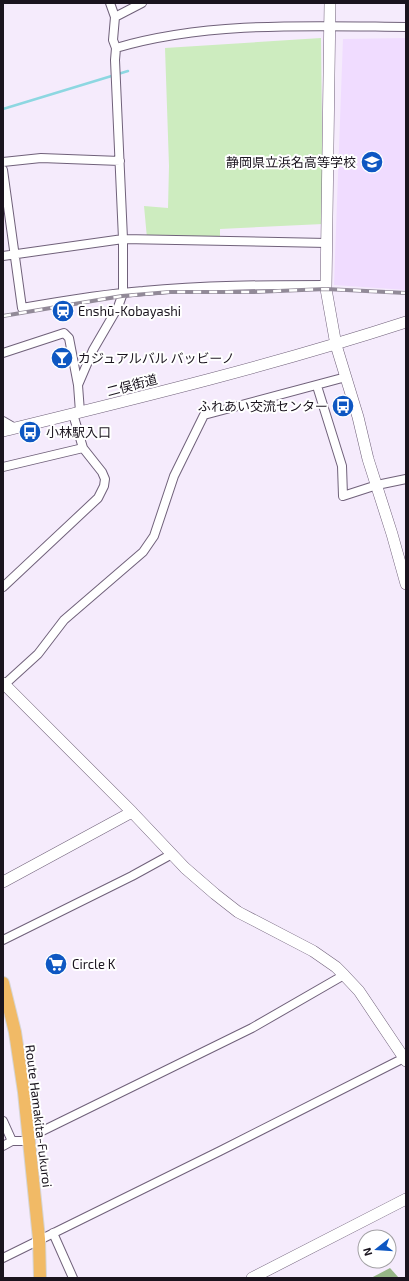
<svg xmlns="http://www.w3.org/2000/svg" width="409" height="1281" font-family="'Exo 2','Noto Sans JP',sans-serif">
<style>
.built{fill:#f0dcff}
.green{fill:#cdecbf}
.forest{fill:#96b687}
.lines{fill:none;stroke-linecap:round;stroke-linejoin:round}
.stream{stroke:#8dd7e1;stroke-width:2.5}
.street-casing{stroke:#70617a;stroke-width:10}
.secondary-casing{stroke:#70617a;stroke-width:12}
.primary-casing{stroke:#d6d5d6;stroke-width:14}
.street{stroke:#fff;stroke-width:8}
.secondary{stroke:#fff;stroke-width:11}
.primary{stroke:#f1ba66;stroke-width:12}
.rail-casing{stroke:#928a98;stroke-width:4}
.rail{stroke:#fff;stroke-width:2.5;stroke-dasharray:8;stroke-linecap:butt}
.labels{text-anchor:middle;stroke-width:4;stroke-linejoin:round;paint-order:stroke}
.poi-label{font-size:13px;fill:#1a141e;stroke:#fff;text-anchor:start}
.street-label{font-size:13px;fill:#1a141e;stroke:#fff}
</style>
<rect width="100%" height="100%" fill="#f5ebfc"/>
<path class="built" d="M 406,38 L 406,290 L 334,285 L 343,39 Z"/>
<path class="green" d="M 321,38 L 323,224 L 220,229 L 220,238 L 147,238 L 144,206 L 168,208 L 169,166 L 165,48 Z"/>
<path class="forest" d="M 390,1268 L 399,1278 L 371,1278 Z"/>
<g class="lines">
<path class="stream" d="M 3,109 L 128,71"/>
<g class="street-casing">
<path id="street" d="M 110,3 L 115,17 L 113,40 L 116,48
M 115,17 L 142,3
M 3,162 L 41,158 L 120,161
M 3,170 L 22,308 C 62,301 103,294 143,291 C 204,285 266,285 326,285
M 3,256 L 123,239 L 327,243
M 3,353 L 64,333 L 69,338 L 78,385
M 317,386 L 342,466 L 343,496 L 377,485 L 406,479
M 80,412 L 78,385 L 93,350 L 118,307 L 123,293 L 123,239 L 115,60 L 116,48 C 207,21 312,26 406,27
M 3,421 L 15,428
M 3,467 L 83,448
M 3,587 L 98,498 L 104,486 L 105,479 L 102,472 L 83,448 L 73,414
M 5,684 L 38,654 L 64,620 L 143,552 L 154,536 L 174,476 L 204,415 L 346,377
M 3,940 L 132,876 L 172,854
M 3,1121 L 12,1141
M 30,1137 L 252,1028 L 344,975
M 3,1146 L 12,1141 L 30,1141
M 53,1233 L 73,1278
M 3,1258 L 220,1151 L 404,1058"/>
</g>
<g class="secondary-casing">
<path id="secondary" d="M 330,3 L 326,289 L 336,345 L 358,417 L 368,459 L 392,534 L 406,584
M 3,431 C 138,398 274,365 406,322
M 3,683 L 132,812 L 185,868 L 215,894 L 238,912 L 313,951 L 336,967 L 344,975 L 359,991 L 406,1061
M 3,882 L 132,812
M 252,1278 L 406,1199"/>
</g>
<g class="primary-casing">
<path id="primary" d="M 3,983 L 15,1032 L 24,1092 L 39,1239 L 40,1278"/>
</g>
<use href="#street" class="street"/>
<use href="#secondary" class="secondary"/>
<use href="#primary" class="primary"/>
<g class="rail-casing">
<path id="rail" d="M 3,316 L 122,296 L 170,292 L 253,292 L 326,289 L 406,293"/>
</g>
<use href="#rail" class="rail"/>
</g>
<defs>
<g id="school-disc" transform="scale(1.15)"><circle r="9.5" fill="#0e57c2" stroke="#fff"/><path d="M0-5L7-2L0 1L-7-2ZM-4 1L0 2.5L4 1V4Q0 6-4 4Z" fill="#fff"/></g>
<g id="station-disc" transform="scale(1.15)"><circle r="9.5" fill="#0e57c2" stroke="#fff"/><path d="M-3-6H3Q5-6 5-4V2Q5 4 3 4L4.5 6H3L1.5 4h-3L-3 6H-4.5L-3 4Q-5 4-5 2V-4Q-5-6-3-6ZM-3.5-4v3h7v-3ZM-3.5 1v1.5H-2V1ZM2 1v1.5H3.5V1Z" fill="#fff"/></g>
<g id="bar-disc" transform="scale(1.15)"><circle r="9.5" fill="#0e57c2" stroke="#fff"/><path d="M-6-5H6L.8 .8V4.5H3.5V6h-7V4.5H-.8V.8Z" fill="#fff"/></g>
<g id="bus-disc" transform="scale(1.15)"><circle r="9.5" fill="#0e57c2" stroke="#fff"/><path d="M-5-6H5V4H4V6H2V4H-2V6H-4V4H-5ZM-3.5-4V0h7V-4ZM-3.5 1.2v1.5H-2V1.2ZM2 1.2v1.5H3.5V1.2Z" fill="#fff"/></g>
<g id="supermarket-disc" transform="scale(1.15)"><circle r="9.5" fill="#0e57c2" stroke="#fff"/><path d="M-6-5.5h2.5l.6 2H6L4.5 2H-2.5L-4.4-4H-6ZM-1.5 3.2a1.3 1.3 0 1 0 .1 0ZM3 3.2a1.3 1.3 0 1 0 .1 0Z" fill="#fff"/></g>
</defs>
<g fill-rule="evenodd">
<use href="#school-disc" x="372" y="162"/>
<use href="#station-disc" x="63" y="311"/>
<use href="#bar-disc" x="62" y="358"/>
<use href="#bus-disc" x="343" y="406"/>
<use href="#bus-disc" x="30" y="432"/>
<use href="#supermarket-disc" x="56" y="964"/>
</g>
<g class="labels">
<g class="poi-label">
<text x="356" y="167" text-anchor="end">静岡県立浜名高等学校</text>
<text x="78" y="316">Enshū-Kobayashi</text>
<text x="78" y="363">カジュアルバル バッビーノ</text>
<text x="328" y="411" text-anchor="end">ふれあい交流センター</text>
<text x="46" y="437">小林駅入口</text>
<text x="72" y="969">Circle K</text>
</g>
<g class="street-label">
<text transform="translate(132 385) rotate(-15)" y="5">二俣街道</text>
<text transform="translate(39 1116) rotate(83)" y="5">Route Hamakita-Fukuroi</text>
</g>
</g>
<rect width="409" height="1281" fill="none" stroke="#1a141e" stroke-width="8"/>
<g transform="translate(377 1249) rotate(253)"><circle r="19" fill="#ffffff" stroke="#a3a1a5"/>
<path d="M0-3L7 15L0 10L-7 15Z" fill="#0e57c2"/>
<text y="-6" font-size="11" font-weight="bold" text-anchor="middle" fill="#1a141e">N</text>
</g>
</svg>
